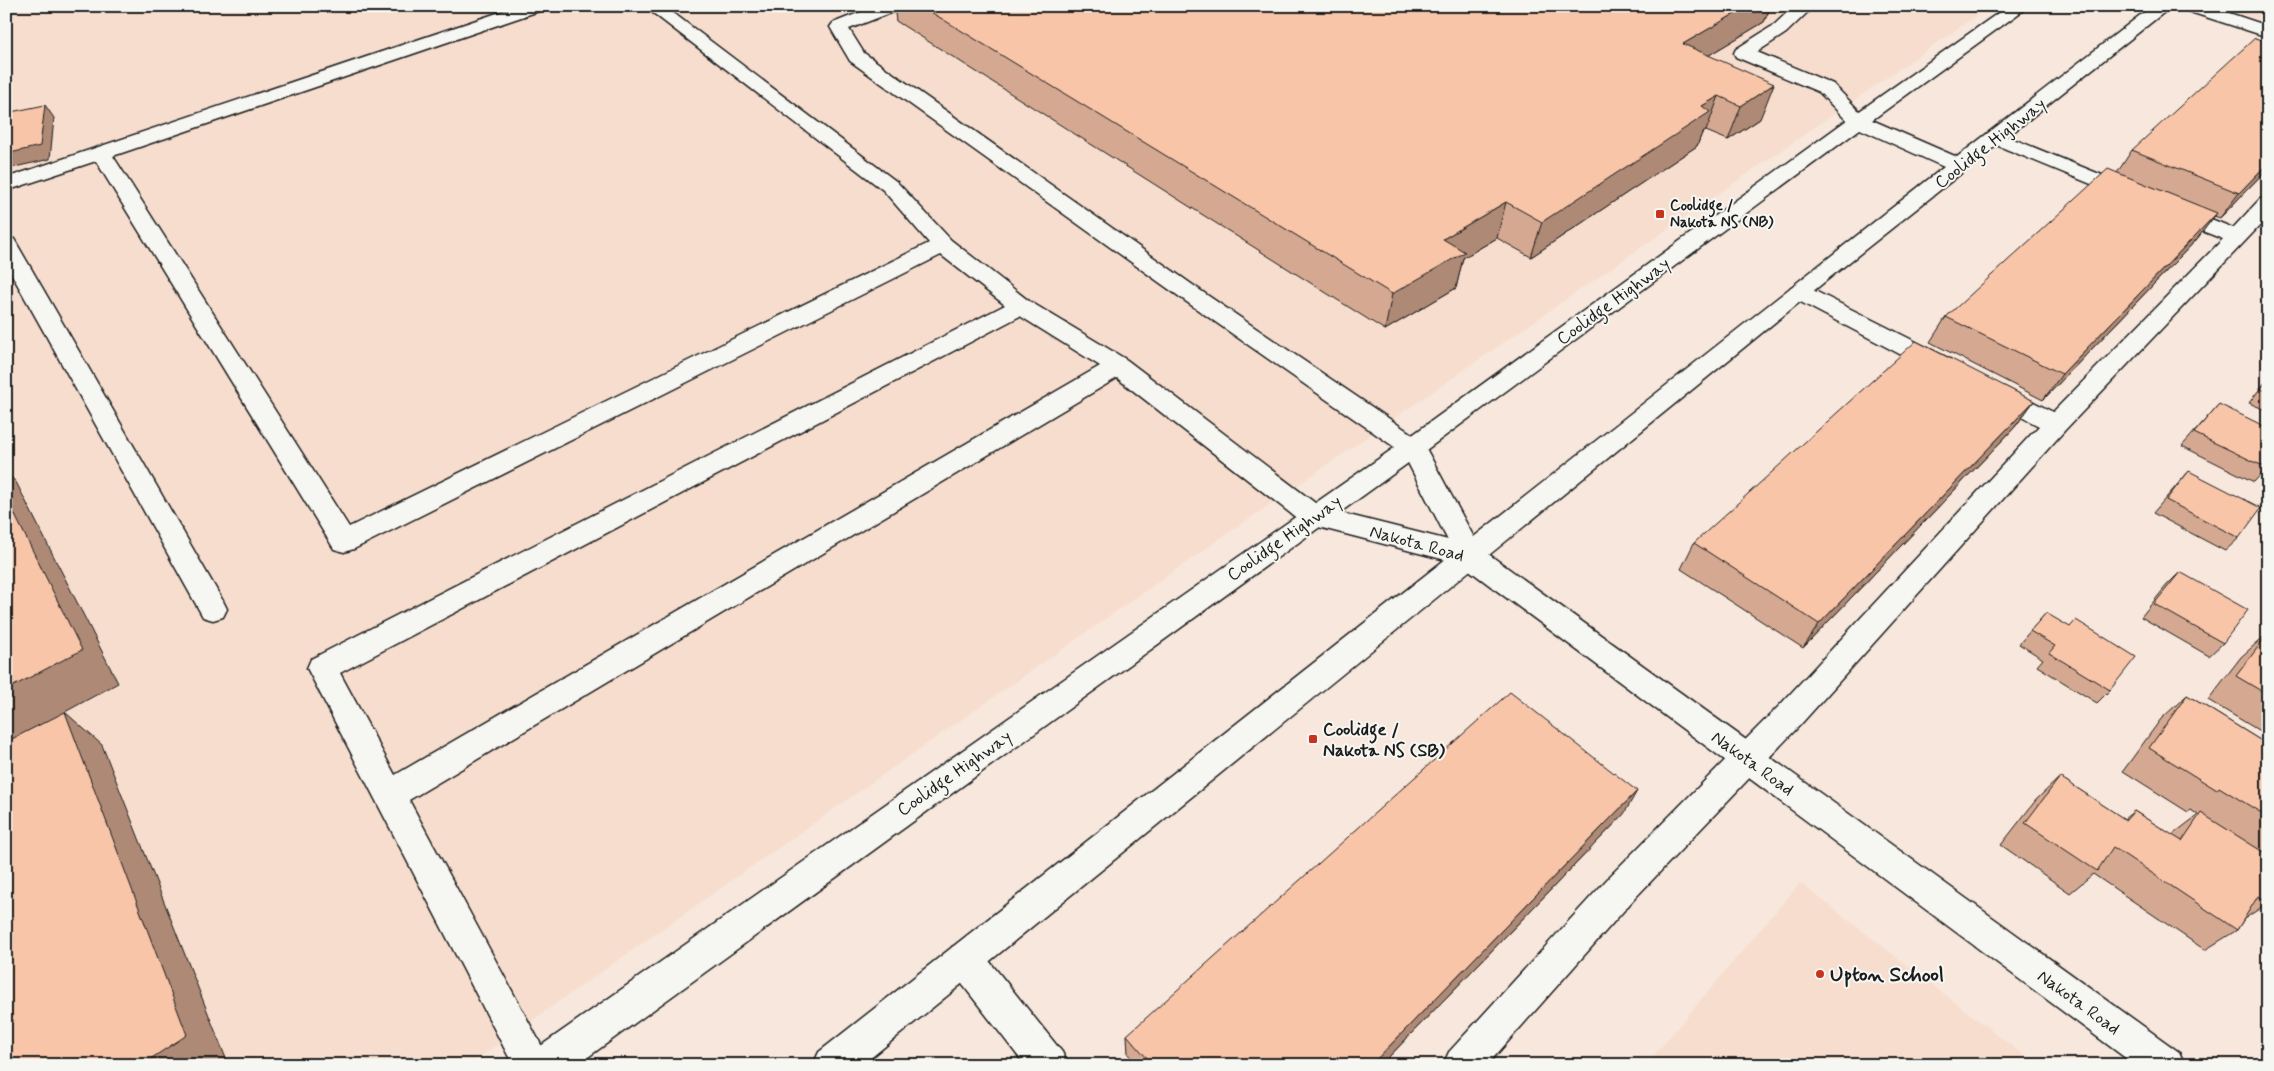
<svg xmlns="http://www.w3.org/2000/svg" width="2274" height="1071" font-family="Mynerve,sans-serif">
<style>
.built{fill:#f7ddcd}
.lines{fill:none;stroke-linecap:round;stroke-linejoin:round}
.service-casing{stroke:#1c1c1c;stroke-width:3}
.minor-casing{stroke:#1c1c1c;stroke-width:3}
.secondary-casing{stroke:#1c1c1c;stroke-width:3}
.service{fill:#f6f6f2;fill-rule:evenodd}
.minor{fill:#f6f6f2;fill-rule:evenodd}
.secondary{fill:#f6f6f2;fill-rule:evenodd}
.wall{fill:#d5a991;stroke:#1c1c1c}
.shaded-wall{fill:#ae8a76;stroke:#1c1c1c}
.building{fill:#f8c5a9;stroke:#1c1c1c}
.poi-dot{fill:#c8321e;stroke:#f6f6f2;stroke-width:2}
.labels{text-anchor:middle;stroke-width:4;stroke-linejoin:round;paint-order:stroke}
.far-poi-label{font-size:15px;font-weight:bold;fill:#1c1c1c;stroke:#f6f6f2;text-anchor:start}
.street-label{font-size:18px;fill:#1c1c1c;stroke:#f6f6f2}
.poi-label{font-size:18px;font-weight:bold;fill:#1c1c1c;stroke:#f6f6f2;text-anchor:start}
.near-poi-label{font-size:21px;font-weight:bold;fill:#1c1c1c;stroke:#f6f6f2;text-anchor:start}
</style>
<rect width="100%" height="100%" fill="#f7e7dc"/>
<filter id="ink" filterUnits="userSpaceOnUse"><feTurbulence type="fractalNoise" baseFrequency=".02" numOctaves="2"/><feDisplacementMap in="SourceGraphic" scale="10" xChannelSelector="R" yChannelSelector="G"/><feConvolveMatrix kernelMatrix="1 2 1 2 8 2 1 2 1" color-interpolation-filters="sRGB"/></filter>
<g filter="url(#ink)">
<path class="built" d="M 6,6 L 1990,6 L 1218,540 L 468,1065 L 6,1065 Z
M 2226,6 L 2268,6 L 2268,23 L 2228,9 Z
M 1800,883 L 2036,1065 L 1646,1065 Z"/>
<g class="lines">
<g class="service-casing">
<path id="service" d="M 518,6 L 545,6 L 542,10 L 113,156 L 349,527 L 929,243 L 883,190 L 644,6 L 664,6 L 897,182 L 951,240 L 1029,301 L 1127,360 L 1323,509 L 1327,516 L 1323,523 L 1313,526 L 1303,523 L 1117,378 L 409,800 L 552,1065 L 513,1065 L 307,668 L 311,659 L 1005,305 L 941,255 L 354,549 L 344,552 L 334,549 L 96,161 L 6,191 L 6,178 ZM 1020,316 L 1100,366 L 395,775 L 340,673 Z
M 876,6 L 901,6 L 898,10 L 849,29 L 864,53 L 1207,295 L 1422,441 L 1484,556 L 1480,564 L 1470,567 L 1460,564 L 1403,453 L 1191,305 L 850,61 L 830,27 L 833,23 Z
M 1794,6 L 1814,6 L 1786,33 L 1757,52 L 1833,84 L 1865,117 L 1868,121 L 1865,125 L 1858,127 L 1851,125 L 1819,92 L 1736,57 L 1734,53 L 1736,49 L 1774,25 Z
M 1996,132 L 2139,190 L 2143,194 L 2139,198 L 2132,200 L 2125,198 L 1989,142 L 1986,138 L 1989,134 Z
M 2268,198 L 2268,217 L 2065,430 L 1801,724 L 1635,898 L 1487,1065 L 1443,1065 L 1449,1052 L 1611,875 L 1779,706 L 2039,426 L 1986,399 L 1983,393 L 1986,387 L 1995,385 L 2004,387 L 2053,412 L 2223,239 L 2166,217 L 2163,212 L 2166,207 L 2174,206 L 2182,207 L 2233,228 L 2260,199 Z
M 6,237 L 14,239 L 17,244 L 223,601 L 227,609 L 223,617 L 213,620 L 203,617 L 6,264 Z
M 1799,285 L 1807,287 L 1950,359 L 1953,365 L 1950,371 L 1941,373 L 1932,371 L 1791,297 L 1788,292 L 1791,287 Z
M 965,942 L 978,947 L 1062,1052 L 1068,1065 L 1025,1065 L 952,971 L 947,959 L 952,947 Z"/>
</g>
<g class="minor-casing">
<path id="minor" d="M 2181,6 L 2208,6 L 2268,26 L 2268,37 L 2184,10 Z
M 1313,506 L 1480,548 L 2179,1052 L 2185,1065 L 2135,1065 L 1461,564 L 1303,523 L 1299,516 L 1303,509 Z"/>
</g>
<g class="secondary-casing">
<path id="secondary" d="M 2008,6 L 2029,6 L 1872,120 L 1957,157 L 2152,6 L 2172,6 L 1833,275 L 862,1065 L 813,1065 L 819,1052 L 1944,167 L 1860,129 L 1422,453 L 577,1065 L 526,1065 L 532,1052 L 1404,441 L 1851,117 Z"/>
</g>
<use href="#service" class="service"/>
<use href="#minor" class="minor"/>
<use href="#secondary" class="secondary"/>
</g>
<path class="wall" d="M 894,6 L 1771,6 L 1764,22 L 1709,55 L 1760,119 L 1728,140 L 1706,131 L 1702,133 L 1697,146 L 1531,257 L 1497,238 L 1463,258 L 1456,288 L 1385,330 L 896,21 Z
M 2132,150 L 2268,168 L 2220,218 L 2214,216 L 2197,239 L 2043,400 L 1930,342 L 1946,317 L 2117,173 Z
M 2268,378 L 2268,411 L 2249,403 Z
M 2034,401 L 2015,427 L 1803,648 L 1681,569 L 1694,543 Z
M 2219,404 L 2268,467 L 2254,482 L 2182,446 Z
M 2189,471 L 2239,538 L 2225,551 L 2153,513 Z
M 2180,572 L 2223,643 L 2209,656 L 2141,617 L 2167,585 Z
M 2046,613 L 2110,690 L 2097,703 L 2037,666 L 2043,659 L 2019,644 Z
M 2268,633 L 2268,736 L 2208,700 L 2241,657 Z
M 2187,695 L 2268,745 L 2268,903 L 2244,919 L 2237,930 L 2205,950 L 2093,874 L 2070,893 L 2001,845 L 2036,800 L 2060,777 L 2124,819 L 2134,811 L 2172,835 L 2198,815 L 2191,810 L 2188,812 L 2123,771 L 2161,719 Z
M 1624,814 L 1381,1065 L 1137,1065 L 1128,1054 L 1127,1035 Z"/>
<path class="shaded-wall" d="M 1748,6 L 1771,6 L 1764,22 L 1671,78 L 1683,44 Z
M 1774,84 L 1760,119 L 1728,140 L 1741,106 Z
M 1719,96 L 1706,131 L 1702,133 L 1697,146 L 1531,257 L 1542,222 L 1702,106 Z
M 45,105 L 54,118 L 50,159 L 6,169 L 6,154 Z
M 2268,163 L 2268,168 L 2220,218 L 2239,193 Z
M 1506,202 L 1497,238 L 1463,258 L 1456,288 L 1385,330 L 1392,294 L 1443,239 Z
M 2217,213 L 2197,239 L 2043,400 L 2062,374 Z
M 2034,401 L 2015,427 L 1803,648 L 1819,624 Z
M 6,472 L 16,482 L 118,683 L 65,712 L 102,745 L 227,1061 L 221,1065 L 141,1065 L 6,747 Z
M 1637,791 L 1624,814 L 1381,1065 L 1371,1065 Z"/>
<path class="building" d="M 921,6 L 1748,6 L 1683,44 L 1774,84 L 1741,106 L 1719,96 L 1702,106 L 1710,112 L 1542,222 L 1506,202 L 1443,239 L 1465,252 L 1392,294 Z
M 2255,38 L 2268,42 L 2268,163 L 2239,193 L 2132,150 Z
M 45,105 L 40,146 L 6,154 L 6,113 Z
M 2108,169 L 2217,213 L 2062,374 L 1946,317 Z
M 1916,341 L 2034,401 L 1819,624 L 1694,543 Z
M 2268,380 L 2268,392 L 2261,389 Z
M 2219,404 L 2268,428 L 2268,467 L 2267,468 L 2194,433 Z
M 2189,471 L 2261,508 L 2239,538 L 2166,500 Z
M 6,497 L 82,650 L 6,690 Z
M 2180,572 L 2248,610 L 2223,643 L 2154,604 Z
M 2046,613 L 2070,627 L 2076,620 L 2136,657 L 2110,690 L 2049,653 L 2055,646 L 2030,631 Z
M 2268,634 L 2268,695 L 2236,676 Z
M 1510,692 L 1637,791 L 1371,1065 L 1153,1065 L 1127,1035 Z
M 2187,695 L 2268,745 L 2268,817 L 2219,787 L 2217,790 L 2149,748 Z
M 65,712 L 187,1035 L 141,1065 L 6,1065 L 6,742 Z
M 2060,777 L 2126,820 L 2134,811 L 2182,841 L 2201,813 L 2268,855 L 2268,901 L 2258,896 L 2237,930 L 2113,847 L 2097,871 L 2025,823 Z"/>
</g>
<g class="poi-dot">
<rect x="1655" y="209" width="10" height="10" rx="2.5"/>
<rect x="1308" y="734" width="10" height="10" rx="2.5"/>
<circle cx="1820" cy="974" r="5"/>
</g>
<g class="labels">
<g class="far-poi-label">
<text x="1670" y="210">Coolidge /<tspan x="1670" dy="17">Nakota NS (NB)</tspan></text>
</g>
<g class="street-label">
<text transform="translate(1990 143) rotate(-38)" y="6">Coolidge Highway</text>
<text transform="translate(1613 301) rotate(-36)" y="6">Coolidge Highway</text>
<text transform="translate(1284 538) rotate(-35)" y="6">Coolidge Highway</text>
<text transform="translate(1417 543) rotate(15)" y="6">Nakota Road</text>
<text transform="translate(1753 763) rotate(36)" y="6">Nakota Road</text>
<text transform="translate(954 773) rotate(-35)" y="6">Coolidge Highway</text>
<text transform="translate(2079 1002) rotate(36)" y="6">Nakota Road</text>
</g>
<g class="poi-label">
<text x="1323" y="735">Coolidge /<tspan x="1323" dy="21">Nakota NS (SB)</tspan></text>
</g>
<g class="near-poi-label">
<text x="1830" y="981">Upton School</text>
</g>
</g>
<rect width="2274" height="1071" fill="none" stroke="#f6f6f2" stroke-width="25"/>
<rect x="12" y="12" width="2249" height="1046" fill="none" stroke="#1c1c1c" stroke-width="2" filter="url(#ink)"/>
</svg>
